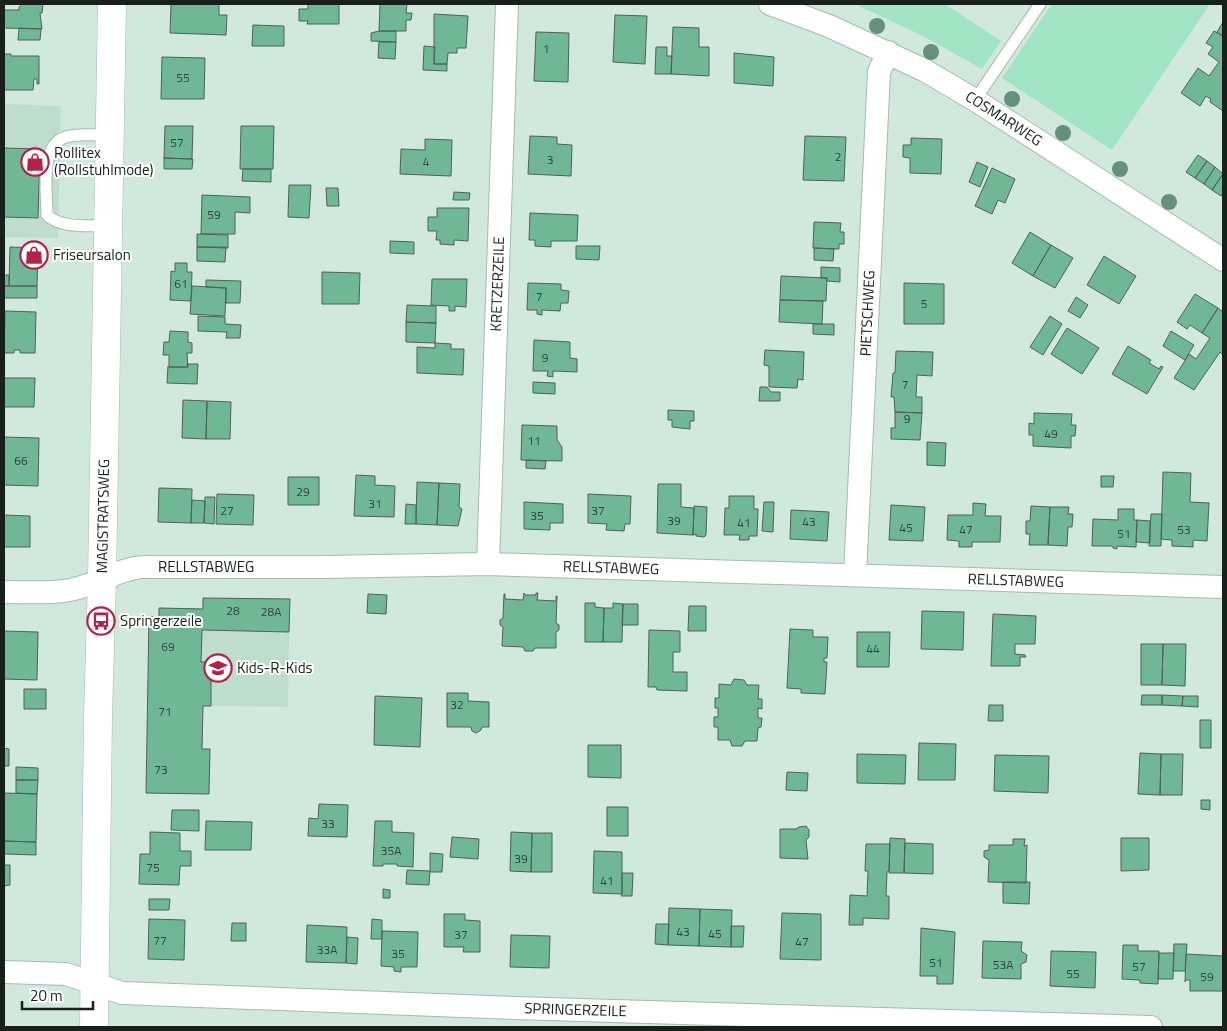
<svg xmlns="http://www.w3.org/2000/svg" width="1227" height="1031" font-family="'Titillium Web',sans-serif">
<style>
.built{fill:#bfddcd}
.green{fill:#a2e5c4}
.building{fill:#70b796;stroke:#4e6258}
.lines{fill:none;stroke-linecap:round;stroke-linejoin:round}
.lane-casing{stroke:#a5bcb0;stroke-width:13}
.street-casing{stroke:#a5bcb0;stroke-width:24}
.secondary-casing{stroke:#a5bcb0;stroke-width:29}
.lane{stroke:#fff;stroke-width:11}
.street{stroke:#fff;stroke-width:22}
.secondary{stroke:#fff;stroke-width:28}
.tree{fill:#65907e}
.labels{text-anchor:middle;stroke-width:4;stroke-linejoin:round;paint-order:stroke}
.number-label{font-size:12px;fill:#2d463a}
.street-label{font-size:15px;fill:#17201b;stroke:#fff}
.poi-label{font-size:15px;fill:#17201b;stroke:#fff;text-anchor:start}
</style>
<rect width="100%" height="100%" fill="#d1e8dc"/>
<path class="built" d="M 4,104 L 61,106 L 58,238 L 4,237 Z
M 159,608 L 203,609 L 202,630 L 289,632 L 288,707 L 148,705 Z"/>
<path class="green" d="M 860,4 L 945,4 L 1001,41 L 982,69 L 923,36 L 859,6 Z
M 1052,4 L 1210,4 L 1112,150 L 1002,78 Z"/>
<path class="building" d="M 22,4 L 43,4 L 42,13 L 40,13 L 42,29 L 4,28 L 4,10 L 19,10 L 19,7 Z
M 171,4 L 219,4 L 219,15 L 227,15 L 226,35 L 170,33 Z
M 308,4 L 339,4 L 339,24 L 307,24 L 308,21 L 299,21 L 299,9 L 308,9 Z
M 380,4 L 407,4 L 406,13 L 412,13 L 411,20 L 406,20 L 406,31 L 379,31 Z
M 434,14 L 468,16 L 466,48 L 457,48 L 457,53 L 448,53 L 447,64 L 434,64 Z
M 615,15 L 647,16 L 645,64 L 613,62 Z
M 1223,22 L 1223,36 L 1217,32 Z
M 253,25 L 284,26 L 284,46 L 252,46 Z
M 673,27 L 699,28 L 699,47 L 709,47 L 709,76 L 671,74 Z
M 19,28 L 41,29 L 40,40 L 18,40 Z
M 379,31 L 396,31 L 396,42 L 371,41 L 371,33 Z
M 1214,31 L 1223,36 L 1223,111 L 1210,102 L 1211,99 L 1206,96 L 1200,106 L 1181,93 L 1198,68 L 1209,76 L 1219,62 L 1208,54 L 1213,47 L 1206,43 Z
M 536,32 L 569,33 L 568,82 L 534,81 Z
M 379,42 L 396,42 L 395,59 L 378,58 Z
M 424,46 L 435,47 L 434,64 L 447,64 L 447,71 L 423,70 Z
M 656,47 L 667,47 L 667,56 L 672,56 L 671,74 L 655,74 Z
M 734,53 L 774,57 L 773,86 L 734,83 Z
M 4,54 L 11,54 L 11,56 L 39,56 L 39,84 L 37,84 L 37,79 L 34,79 L 33,90 L 4,90 Z
M 162,57 L 205,58 L 204,99 L 161,99 Z
M 165,126 L 193,126 L 192,159 L 164,158 Z
M 241,126 L 274,126 L 273,169 L 240,169 Z
M 530,136 L 557,137 L 557,144 L 572,145 L 571,176 L 528,174 Z
M 805,136 L 846,137 L 844,181 L 803,180 Z
M 911,138 L 942,139 L 941,174 L 910,173 L 910,158 L 903,157 L 903,145 L 911,145 Z
M 425,139 L 452,140 L 451,176 L 400,174 L 401,149 L 425,150 Z
M 4,148 L 40,149 L 38,218 L 4,217 Z
M 1198,155 L 1207,161 L 1195,178 L 1186,172 Z
M 164,158 L 193,159 L 192,169 L 164,169 Z
M 1207,161 L 1215,167 L 1204,184 L 1195,178 Z
M 977,162 L 988,167 L 980,187 L 969,182 Z
M 1215,167 L 1223,174 L 1212,190 L 1204,184 Z
M 992,168 L 1015,179 L 1005,203 L 998,200 L 992,214 L 975,206 Z
M 243,169 L 271,169 L 271,182 L 242,181 Z
M 1223,174 L 1223,193 L 1221,196 L 1212,190 Z
M 289,185 L 311,185 L 309,218 L 288,217 Z
M 326,188 L 338,188 L 339,206 L 327,206 Z
M 454,192 L 470,193 L 469,200 L 453,200 Z
M 202,195 L 250,197 L 250,213 L 235,212 L 235,234 L 201,234 Z
M 437,208 L 469,208 L 468,241 L 454,240 L 454,245 L 440,244 L 440,240 L 436,240 L 437,231 L 428,231 L 428,217 L 437,217 Z
M 530,213 L 578,215 L 577,241 L 551,241 L 551,247 L 535,246 L 535,240 L 529,240 Z
M 814,222 L 841,223 L 840,232 L 844,232 L 844,244 L 839,244 L 839,249 L 813,248 Z
M 1030,232 L 1051,245 L 1033,276 L 1012,263 Z
M 197,234 L 228,235 L 228,248 L 197,247 Z
M 390,241 L 414,242 L 414,254 L 390,253 Z
M 1051,245 L 1073,258 L 1055,288 L 1033,276 Z
M 576,246 L 600,246 L 599,260 L 576,259 Z
M 10,247 L 38,248 L 37,286 L 9,286 Z
M 197,247 L 226,247 L 225,262 L 197,261 Z
M 814,248 L 834,249 L 833,261 L 814,260 Z
M 1104,256 L 1136,276 L 1119,304 L 1087,285 Z
M 175,263 L 187,263 L 187,272 L 192,272 L 191,301 L 170,300 L 171,271 L 175,272 Z
M 821,267 L 840,268 L 840,282 L 827,281 L 827,278 L 821,278 Z
M 322,272 L 360,273 L 359,304 L 322,304 Z
M 4,275 L 9,275 L 9,286 L 4,286 Z
M 781,276 L 827,278 L 826,301 L 780,300 Z
M 432,279 L 467,279 L 466,307 L 455,306 L 455,311 L 449,311 L 449,306 L 431,305 Z
M 206,280 L 241,281 L 240,303 L 226,303 L 226,288 L 206,287 Z
M 528,283 L 561,284 L 561,290 L 569,291 L 568,303 L 561,303 L 560,311 L 542,310 L 542,315 L 537,314 L 537,310 L 527,310 Z
M 904,283 L 944,284 L 944,324 L 904,324 Z
M 4,286 L 37,286 L 37,298 L 4,298 Z
M 192,286 L 226,288 L 225,316 L 190,314 Z
M 1195,294 L 1218,308 L 1202,333 L 1190,325 L 1187,329 L 1177,322 Z
M 1076,297 L 1088,305 L 1080,318 L 1068,311 Z
M 780,300 L 823,301 L 822,324 L 779,322 Z
M 407,305 L 436,306 L 436,323 L 406,322 Z
M 1218,308 L 1223,312 L 1223,352 L 1222,354 L 1220,352 L 1194,390 L 1174,378 L 1189,354 L 1196,359 L 1210,338 L 1202,333 Z
M 5,311 L 36,312 L 35,353 L 20,353 L 20,350 L 14,350 L 14,353 L 4,353 Z
M 198,316 L 225,317 L 225,324 L 241,325 L 240,338 L 226,338 L 227,332 L 198,331 Z
M 1050,316 L 1062,324 L 1043,355 L 1030,347 Z
M 406,322 L 436,323 L 435,343 L 406,342 Z
M 813,324 L 834,324 L 834,335 L 813,334 Z
M 1067,328 L 1099,348 L 1082,374 L 1051,354 Z
M 170,331 L 188,332 L 188,342 L 192,343 L 192,353 L 187,353 L 188,367 L 169,367 L 169,355 L 163,355 L 164,342 L 169,342 Z
M 1171,331 L 1194,345 L 1185,360 L 1163,346 Z
M 534,340 L 570,342 L 570,358 L 577,359 L 577,372 L 553,371 L 553,377 L 547,376 L 548,371 L 533,371 Z
M 435,343 L 451,344 L 451,349 L 464,349 L 463,375 L 417,373 L 417,347 L 435,348 Z
M 1128,346 L 1151,360 L 1149,363 L 1159,369 L 1161,366 L 1163,367 L 1147,394 L 1112,374 Z
M 765,350 L 804,352 L 803,380 L 798,379 L 797,388 L 769,387 L 769,366 L 764,365 Z
M 896,351 L 933,352 L 932,376 L 917,375 L 916,397 L 922,397 L 922,413 L 895,412 L 894,397 L 891,397 L 893,373 L 895,373 Z
M 187,364 L 198,364 L 197,384 L 167,383 L 168,366 L 169,367 L 188,367 Z
M 4,378 L 35,378 L 34,407 L 4,407 Z
M 533,382 L 555,383 L 555,394 L 533,393 Z
M 760,387 L 767,387 L 771,392 L 780,392 L 780,401 L 759,401 Z
M 183,400 L 207,401 L 206,439 L 182,438 Z
M 207,401 L 231,402 L 230,439 L 206,439 Z
M 668,410 L 694,411 L 694,421 L 690,421 L 690,429 L 672,427 L 672,420 L 668,420 Z
M 895,412 L 922,413 L 920,440 L 891,439 L 891,428 L 895,428 Z
M 1034,413 L 1072,414 L 1071,425 L 1076,425 L 1075,436 L 1071,436 L 1071,448 L 1033,446 L 1033,435 L 1029,435 L 1029,423 L 1034,424 Z
M 522,425 L 557,426 L 557,440 L 562,447 L 562,461 L 521,460 Z
M 4,437 L 39,438 L 38,486 L 4,485 Z
M 927,442 L 946,443 L 945,466 L 927,465 Z
M 526,460 L 546,461 L 545,469 L 526,468 Z
M 1163,472 L 1191,473 L 1190,502 L 1209,503 L 1207,541 L 1193,540 L 1193,547 L 1172,546 L 1172,540 L 1161,539 Z
M 356,475 L 375,476 L 375,485 L 395,486 L 394,517 L 354,516 Z
M 1101,476 L 1114,476 L 1113,487 L 1101,487 Z
M 288,477 L 319,477 L 319,505 L 288,505 Z
M 417,482 L 439,483 L 437,525 L 416,524 Z
M 439,483 L 460,484 L 459,507 L 462,509 L 458,526 L 437,525 Z
M 658,484 L 681,484 L 681,507 L 694,508 L 693,535 L 657,533 Z
M 159,488 L 192,489 L 191,523 L 158,522 Z
M 217,494 L 254,495 L 253,525 L 216,524 Z
M 588,494 L 631,496 L 630,524 L 625,524 L 624,531 L 606,530 L 607,524 L 588,523 Z
M 729,496 L 754,496 L 754,509 L 758,509 L 757,536 L 749,536 L 749,540 L 739,540 L 740,535 L 724,535 L 725,508 L 729,508 Z
M 205,497 L 215,497 L 214,524 L 204,523 Z
M 192,500 L 205,501 L 204,523 L 191,523 Z
M 524,502 L 563,504 L 563,523 L 550,523 L 550,530 L 524,529 Z
M 764,502 L 774,502 L 773,532 L 762,531 Z
M 973,503 L 986,504 L 985,516 L 1001,516 L 1000,542 L 972,542 L 972,547 L 959,547 L 959,541 L 947,540 L 948,515 L 973,515 Z
M 406,504 L 416,505 L 416,524 L 405,524 Z
M 891,505 L 925,507 L 923,541 L 889,540 Z
M 694,506 L 707,507 L 706,535 L 704,537 L 696,536 L 696,534 L 693,535 Z
M 1031,506 L 1050,507 L 1048,545 L 1029,545 L 1030,534 L 1026,534 L 1026,521 L 1030,521 Z
M 1050,507 L 1069,507 L 1068,514 L 1073,514 L 1072,527 L 1068,527 L 1067,546 L 1048,545 Z
M 1118,509 L 1134,509 L 1134,520 L 1137,520 L 1136,547 L 1117,546 L 1117,549 L 1113,548 L 1112,546 L 1092,546 L 1093,519 L 1118,520 Z
M 791,510 L 829,512 L 827,541 L 790,539 Z
M 1151,514 L 1162,514 L 1161,546 L 1149,546 Z
M 4,515 L 30,516 L 30,547 L 4,547 Z
M 1137,520 L 1150,521 L 1150,543 L 1136,542 Z
M 524,593 L 525,595 L 536,595 L 536,593 L 538,593 L 537,600 L 556,601 L 556,596 L 557,596 L 556,623 L 559,625 L 559,630 L 556,632 L 556,648 L 535,648 L 533,651 L 525,651 L 523,647 L 502,646 L 503,627 L 500,625 L 500,620 L 503,618 L 504,594 L 505,594 L 505,599 L 523,600 Z
M 368,594 L 387,595 L 386,614 L 367,613 Z
M 203,598 L 290,599 L 289,632 L 202,630 L 201,662 L 211,662 L 211,706 L 203,706 L 202,749 L 210,749 L 209,794 L 146,793 L 149,617 L 159,617 L 159,608 L 203,609 Z
M 585,603 L 595,603 L 595,607 L 604,608 L 603,642 L 585,642 Z
M 613,603 L 623,604 L 622,642 L 603,642 L 604,608 L 613,608 Z
M 623,604 L 638,604 L 638,625 L 622,625 Z
M 689,606 L 706,606 L 706,631 L 688,631 Z
M 922,611 L 964,612 L 963,650 L 921,649 Z
M 993,614 L 1036,616 L 1035,644 L 1015,644 L 1015,654 L 1025,655 L 1026,657 L 1020,657 L 1020,666 L 991,666 Z
M 790,629 L 813,630 L 813,637 L 828,637 L 827,658 L 824,658 L 824,662 L 827,662 L 825,694 L 801,693 L 801,689 L 787,688 Z
M 649,630 L 680,631 L 680,652 L 673,652 L 673,672 L 687,672 L 687,691 L 657,690 L 656,687 L 648,687 Z
M 4,631 L 38,632 L 37,680 L 4,679 Z
M 857,632 L 890,632 L 889,667 L 857,667 Z
M 1141,644 L 1163,644 L 1162,685 L 1141,685 Z
M 1163,644 L 1186,644 L 1185,686 L 1162,685 Z
M 734,679 L 744,680 L 747,685 L 759,685 L 758,699 L 762,699 L 762,709 L 758,708 L 758,718 L 762,718 L 761,727 L 758,728 L 757,741 L 745,741 L 742,746 L 732,746 L 730,740 L 718,740 L 718,727 L 714,727 L 714,717 L 718,717 L 718,708 L 715,708 L 715,698 L 719,698 L 719,684 L 731,685 Z
M 24,689 L 46,689 L 46,709 L 24,709 Z
M 447,693 L 468,693 L 468,701 L 489,702 L 489,727 L 482,727 L 481,730 L 476,733 L 472,731 L 471,727 L 447,727 Z
M 1142,695 L 1162,695 L 1162,705 L 1141,705 Z
M 1162,695 L 1183,696 L 1182,706 L 1162,705 Z
M 375,696 L 422,698 L 420,747 L 374,745 Z
M 1183,696 L 1198,696 L 1198,707 L 1182,706 Z
M 989,705 L 1003,705 L 1003,721 L 988,721 Z
M 1200,720 L 1211,720 L 1211,748 L 1200,748 Z
M 919,743 L 956,744 L 955,780 L 918,780 Z
M 588,745 L 621,745 L 621,778 L 588,777 Z
M 4,748 L 9,749 L 9,766 L 4,766 Z
M 1140,753 L 1161,754 L 1160,795 L 1138,794 Z
M 857,754 L 906,755 L 905,784 L 857,783 Z
M 1161,754 L 1183,754 L 1182,795 L 1160,795 Z
M 995,755 L 1049,756 L 1048,793 L 994,791 Z
M 16,767 L 38,768 L 38,780 L 16,780 Z
M 787,772 L 808,773 L 807,791 L 786,790 Z
M 16,780 L 38,780 L 37,794 L 16,793 Z
M 4,793 L 37,794 L 36,842 L 4,841 Z
M 1201,800 L 1210,800 L 1210,810 L 1201,809 Z
M 319,804 L 348,805 L 347,837 L 308,836 L 309,818 L 318,819 Z
M 607,807 L 628,807 L 628,836 L 607,836 Z
M 172,810 L 199,810 L 199,831 L 171,830 Z
M 206,821 L 252,822 L 251,850 L 205,850 Z
M 375,821 L 392,821 L 392,832 L 414,833 L 413,867 L 397,866 L 397,864 L 383,864 L 383,866 L 373,866 Z
M 806,826 L 809,830 L 809,837 L 806,840 L 808,859 L 780,858 L 780,829 L 796,829 L 799,827 Z
M 150,832 L 180,833 L 180,851 L 191,851 L 191,866 L 180,866 L 179,885 L 139,884 L 140,854 L 150,854 Z
M 511,832 L 532,833 L 531,872 L 510,871 Z
M 532,833 L 552,833 L 552,872 L 531,872 Z
M 452,837 L 479,839 L 478,859 L 450,857 Z
M 890,838 L 905,839 L 904,873 L 889,873 Z
M 1121,838 L 1149,838 L 1149,870 L 1121,871 Z
M 1013,839 L 1025,839 L 1024,846 L 1027,845 L 1026,883 L 988,882 L 989,860 L 984,857 L 984,851 L 989,850 L 989,845 L 1013,845 Z
M 4,841 L 36,842 L 36,855 L 4,854 Z
M 905,843 L 933,844 L 933,874 L 904,873 Z
M 866,844 L 890,844 L 889,871 L 887,872 L 886,896 L 889,896 L 889,919 L 863,918 L 863,925 L 849,925 L 850,895 L 867,896 L 868,871 L 865,871 Z
M 594,851 L 622,852 L 622,894 L 593,893 Z
M 430,853 L 443,854 L 442,872 L 430,872 Z
M 4,865 L 10,865 L 10,885 L 4,886 Z
M 407,870 L 430,871 L 429,885 L 406,884 Z
M 622,873 L 633,873 L 632,896 L 621,896 L 622,894 Z
M 1003,882 L 1030,882 L 1029,904 L 1003,903 Z
M 383,889 L 390,890 L 390,898 L 383,898 Z
M 149,899 L 170,899 L 169,910 L 149,910 Z
M 669,908 L 700,909 L 699,946 L 668,945 Z
M 700,909 L 732,910 L 731,947 L 699,946 Z
M 782,913 L 821,914 L 821,960 L 780,959 Z
M 444,914 L 465,914 L 465,920 L 480,921 L 480,952 L 463,952 L 464,947 L 444,947 Z
M 149,919 L 185,920 L 184,960 L 148,959 Z
M 372,919 L 382,920 L 382,939 L 371,939 Z
M 232,923 L 246,923 L 246,941 L 231,941 Z
M 656,924 L 669,924 L 668,945 L 655,944 Z
M 307,925 L 347,927 L 346,963 L 306,962 Z
M 731,926 L 744,926 L 743,947 L 731,947 Z
M 921,928 L 955,932 L 953,984 L 937,984 L 937,976 L 920,976 Z
M 382,931 L 418,932 L 417,967 L 401,967 L 401,972 L 394,971 L 394,967 L 381,966 Z
M 511,935 L 550,936 L 549,968 L 510,967 Z
M 347,937 L 358,938 L 357,964 L 346,963 Z
M 983,941 L 1022,942 L 1021,951 L 1027,955 L 1026,962 L 1021,964 L 1021,979 L 982,978 Z
M 1174,944 L 1187,944 L 1185,971 L 1173,971 Z
M 1123,945 L 1138,945 L 1138,951 L 1159,951 L 1158,984 L 1140,983 L 1140,980 L 1122,979 Z
M 1051,951 L 1096,952 L 1095,988 L 1050,986 Z
M 1159,953 L 1174,953 L 1173,979 L 1158,979 Z
M 1186,954 L 1223,956 L 1223,991 L 1190,991 L 1190,980 L 1186,980 L 1185,982 Z"/>
<g class="lines">
<g class="lane-casing">
<path id="lane" d="M 975,100 L 1040,4
M 108,226 C 89,225 62,229 47,215 C 47,191 38,141 70,136 C 83,134 97,135 110,135"/>
</g>
<g class="street-casing">
<g id="street">
<path id="s1" d="M 770,4 L 829,26 L 924,70 L 975,100 L 1223,260"/>
<path id="s2" d="M 488,564 L 507,4"/>
<path id="s3" d="M 855,575 L 879,72 L 888,52"/>
<path id="s4" d="M 4,592 C 24,592 56,594 74,589 C 98,584 120,568 144,567 L 324,567 L 488,564 L 1223,587"/>
<path id="s5" d="M 4,972 L 66,974 L 122,993 L 514,1008 L 1151,1027"/>
</g>
</g>
<g class="secondary-casing">
<g id="secondary">
<path id="s6" d="M 94,1027 L 98,716 L 102,580 L 112,4"/>
</g>
</g>
<use href="#lane" class="lane"/>
<use href="#street" class="street"/>
<use href="#secondary" class="secondary"/>
</g>
<g class="tree">
<circle cx="877" cy="26" r="8"/>
<circle cx="931" cy="52" r="8"/>
<circle cx="1012" cy="99" r="8"/>
<circle cx="1063" cy="133" r="8"/>
<circle cx="1120" cy="169" r="8"/>
<circle cx="1169" cy="202" r="8"/>
</g>
<defs>
<g id="shop-ring" transform="scale(1.4375)"><circle r="9.5" fill="#fff" stroke="#b32146" stroke-width="1.5"/><path d="M-5-2.5h2.3a2.7 3.5 0 0 1 5.4 0H5L5.5 6h-11ZM-1.5-2.5h3a1.5 2.3 0 0 0-3 0Z" fill="#b32146"/></g>
<g id="bus-ring" transform="scale(1.4375)"><circle r="9.5" fill="#fff" stroke="#b32146" stroke-width="1.5"/><path d="M-5-6H5V4H4V6H2V4H-2V6H-4V4H-5ZM-3.5-4V0h7V-4ZM-3.5 1.2v1.5H-2V1.2ZM2 1.2v1.5H3.5V1.2Z" fill="#b32146"/></g>
<g id="school-ring" transform="scale(1.4375)"><circle r="9.5" fill="#fff" stroke="#b32146" stroke-width="1.5"/><path d="M0-5L7-2L0 1L-7-2ZM-4 1L0 2.5L4 1V4Q0 6-4 4Z" fill="#b32146"/></g>
</defs>
<g fill-rule="evenodd">
<use href="#shop-ring" x="35" y="162"/>
<use href="#shop-ring" x="34" y="255"/>
<use href="#bus-ring" x="101" y="621"/>
<use href="#school-ring" x="218" y="668"/>
</g>
<g class="labels">
<g class="number-label">
<text x="546" y="53">1</text>
<text x="183" y="82">55</text>
<text x="177" y="147">57</text>
<text x="838" y="161">2</text>
<text x="550" y="164">3</text>
<text x="426" y="166">4</text>
<text x="214" y="219">59</text>
<text x="181" y="288">61</text>
<text x="539" y="301">7</text>
<text x="924" y="308">5</text>
<text x="545" y="362">9</text>
<text x="905" y="389">7</text>
<text x="907" y="423">9</text>
<text x="1051" y="438">49</text>
<text x="534" y="445">11</text>
<text x="21" y="465">66</text>
<text x="303" y="496">29</text>
<text x="375" y="508">31</text>
<text x="227" y="515">27</text>
<text x="598" y="515">37</text>
<text x="537" y="520">35</text>
<text x="674" y="525">39</text>
<text x="809" y="526">43</text>
<text x="744" y="527">41</text>
<text x="906" y="532">45</text>
<text x="966" y="534">47</text>
<text x="1184" y="534">53</text>
<text x="1124" y="538">51</text>
<text x="233" y="615">28</text>
<text x="271" y="616">28A</text>
<text x="168" y="651">69</text>
<text x="873" y="653">44</text>
<text x="457" y="709">32</text>
<text x="165" y="716">71</text>
<text x="161" y="774">73</text>
<text x="328" y="828">33</text>
<text x="391" y="855">35A</text>
<text x="521" y="863">39</text>
<text x="153" y="872">75</text>
<text x="607" y="885">41</text>
<text x="683" y="936">43</text>
<text x="715" y="938">45</text>
<text x="461" y="939">37</text>
<text x="160" y="945">77</text>
<text x="802" y="946">47</text>
<text x="327" y="954">33A</text>
<text x="398" y="958">35</text>
<text x="936" y="967">51</text>
<text x="1003" y="969">53A</text>
<text x="1139" y="971">57</text>
<text x="1073" y="978">55</text>
<text x="1207" y="981">59</text>
</g>
<g class="street-label">
<text dy="5" stroke="none"><textPath href="#s1" startOffset="261">COSMARWEG</textPath></text>
<text dy="5" stroke="none"><textPath href="#s2" startOffset="280">KRETZERZEILE</textPath></text>
<text dy="5" stroke="none"><textPath href="#s3" startOffset="262">PIETSCHWEG</textPath></text>
<text dy="5" stroke="none"><textPath href="#s6" startOffset="511">MAGISTRATSWEG</textPath></text>
<text dy="5" stroke="none"><textPath href="#s4" startOffset="206">RELLSTABWEG</textPath></text>
<text dy="5" stroke="none"><textPath href="#s4" startOffset="611">RELLSTABWEG</textPath></text>
<text dy="5" stroke="none"><textPath href="#s4" startOffset="1016">RELLSTABWEG</textPath></text>
<text dy="5" stroke="none"><textPath href="#s5" startOffset="575">SPRINGERZEILE</textPath></text>
</g>
<g class="poi-label">
<text x="54" y="158">Rollitex<tspan x="54" dy="17">(Rollstuhlmode)</tspan></text>
<text x="53" y="260">Friseursalon</text>
<text x="120" y="626">Springerzeile</text>
<text x="237" y="673">Kids-R-Kids</text>
</g>
</g>
<rect width="1227" height="1031" fill="none" stroke="#17201b" stroke-width="10"/>
<path d="M22 1001v8h71v-8" fill="none" stroke="#17201b" stroke-width="2.5"/>
<text x="30" y="1001" font-size="15" fill="#17201b" stroke="#ffffff" stroke-width="4" paint-order="stroke">20 m</text>
</svg>
